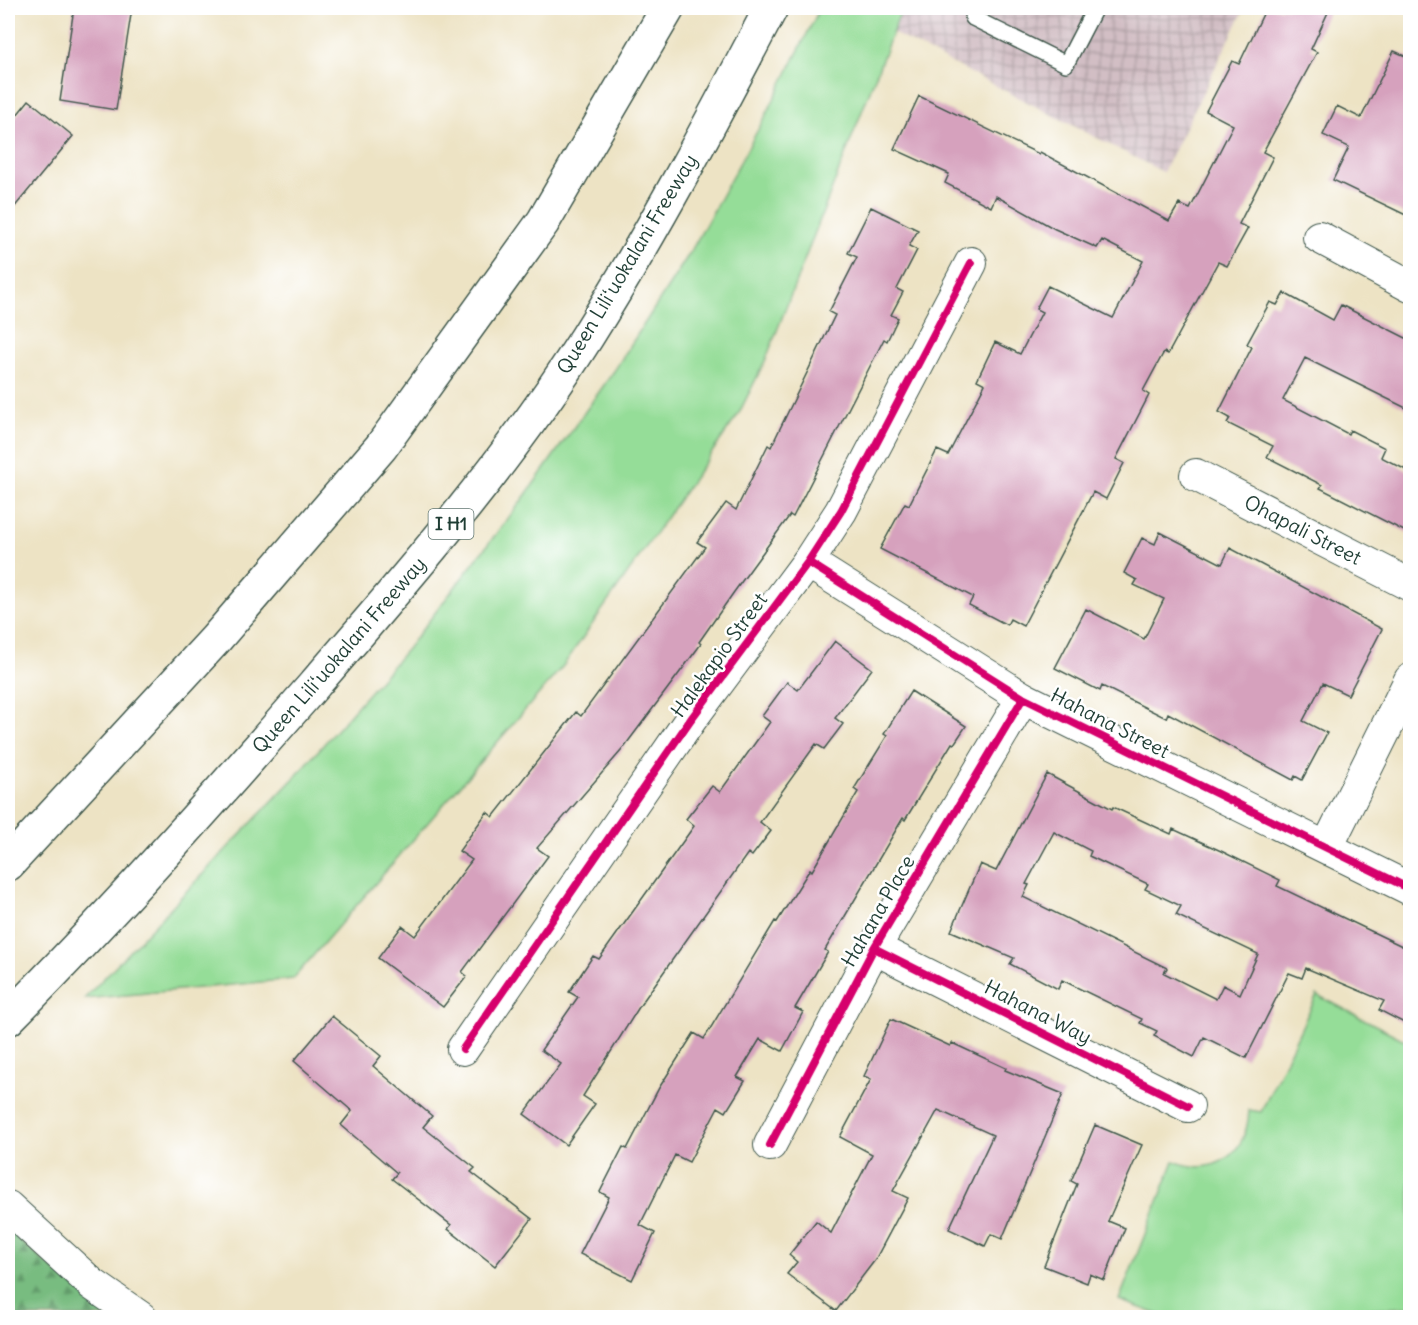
<svg xmlns="http://www.w3.org/2000/svg" width="1418" height="1325" font-family="Delius,sans-serif">
<style>
.industrial{fill:url(#industrial-grid)}
.green{fill:#95dd98;stroke:#5a8d66;stroke-width:1.5}
.forest{fill:url(#forest-firs);stroke:#4c7c5a;stroke-width:1.5}
.building{fill:#d6a1bd;fill-rule:evenodd}
.lines{fill:none;stroke-linecap:round;stroke-linejoin:round}
.lane-casing{stroke:#3e564a;stroke-width:18}
.street-casing{stroke:#3e564a;stroke-width:34}
.highway-casing{stroke:#3e564a;stroke-width:36}
.lane{stroke:#fff;stroke-width:15}
.street{stroke:#fff;stroke-width:32}
.highway{stroke:#fff;stroke-width:33}
.cycleway-casing{stroke:#fff;stroke-width:11}
.cycleway{stroke:#d6006c;stroke-width:8}
.labels{text-anchor:middle;stroke-width:5;stroke-linejoin:round;paint-order:stroke}
.shield{fill:#fff;stroke:#627771;stroke-width:1.5}
.shield-label{font-size:18px;font-weight:bold;fill:#1f3d34}
.street-label{font-size:20px;fill:#1f3d34;stroke:#fff}
</style>
<defs>
<pattern id="industrial-grid" width="8" height="8" patternUnits="userSpaceOnUse" patternTransform="scale(1.5)"><rect width="8" height="8" fill="#d2bec4"/><path d="M0 4h8M4 0v8" fill="none" stroke="#aa9ca0"/></pattern>
<pattern id="forest-firs" width="22" height="20" patternUnits="userSpaceOnUse" patternTransform="scale(1.5)"><rect width="22" height="20" fill="#78bc80"/><path d="M5 1l3.5 6h-7zM16 11l3.5 6h-7z" fill="#629a6a"/></pattern>
</defs>
<rect width="100%" height="100%" fill="#fff"/>
<filter id="ink" filterUnits="userSpaceOnUse"><feTurbulence type="fractalNoise" baseFrequency=".0167" numOctaves="2"/><feDisplacementMap in="SourceGraphic" scale="12" xChannelSelector="R" yChannelSelector="G"/><feConvolveMatrix kernelMatrix="1 2 1 2 8 2 1 2 1" color-interpolation-filters="sRGB"/></filter>
<filter id="wash" filterUnits="userSpaceOnUse"><feTurbulence type="fractalNoise" baseFrequency=".008" numOctaves="4" result="noise"/><feDisplacementMap in="SourceGraphic" scale="24" xChannelSelector="R" yChannelSelector="G"/><feGaussianBlur stdDeviation="1.35" result="paint"/><feColorMatrix in="noise" values="0 0 0 0 0 0 0 0 0 0 0 0 0 0 0 0 0 1.4 0 .05"/><feComposite in="paint" operator="in"/></filter>
<g filter="url(#wash)">
<rect width="100%" height="100%" fill="#ede3c4"/>
<path class="industrial" d="M 902,8 L 1245,8 L 1163,172 L 893,33 Z"/>
<path class="green" d="M 820,8 L 902,8 L 766,359 L 738,415 L 563,666 L 293,979 L 84,999 L 296,776 L 407,649 L 520,503 L 614,371 L 691,251 L 765,117 Z
M 1317,995 L 1410,1043 L 1410,1307 L 1168,1318 L 1119,1300 L 1174,1161 C 1215,1178 1247,1154 1249,1110 L 1261,1112 Z"/>
<path class="forest" d="M 8,1228 L 21,1242 L 111,1317 L 8,1317 Z"/>
<g id="blocks">
<path class="building" d="M 74,8 L 132,8 L 116,110 L 60,101 Z
M 1266,8 L 1330,8 L 1311,49 L 1317,52 L 1263,152 L 1273,157 L 1239,224 L 1248,228 L 1227,266 L 1218,262 L 1168,354 L 1164,352 L 1143,391 L 1149,395 L 1116,459 L 1124,463 L 1106,499 L 1093,492 L 1023,626 L 1010,619 L 1007,625 L 969,605 L 973,597 L 880,549 L 905,503 L 909,505 L 937,450 L 948,455 L 985,384 L 977,380 L 995,342 L 1020,354 L 1042,312 L 1036,309 L 1048,286 L 1113,318 L 1143,261 L 1102,240 L 1097,248 L 1055,229 L 996,196 L 991,207 L 945,183 L 949,174 L 894,149 L 919,96 L 1039,154 L 1040,152 L 1169,221 L 1179,204 L 1190,209 L 1233,125 L 1206,111 L 1232,61 L 1239,64 Z
M 1394,51 L 1410,58 L 1410,217 L 1333,180 L 1349,147 L 1323,135 L 1337,106 L 1361,118 Z
M 29,100 L 73,136 L 8,215 L 8,126 Z
M 871,207 L 918,230 L 909,246 L 917,250 L 897,289 L 903,292 L 891,315 L 898,318 L 887,341 L 884,339 L 793,517 L 790,515 L 734,592 L 699,642 L 701,644 L 621,751 L 537,848 L 548,856 L 462,972 L 467,976 L 443,1007 L 378,958 L 402,926 L 415,936 L 472,860 L 459,851 L 487,812 L 493,817 L 576,712 L 581,716 L 705,547 L 697,542 L 726,503 L 736,510 L 768,445 L 771,447 L 835,315 L 829,312 L 857,257 L 848,253 Z
M 1284,293 L 1333,320 L 1341,305 L 1410,340 L 1410,410 L 1305,358 L 1283,400 L 1348,434 L 1350,430 L 1385,448 L 1381,457 L 1410,472 L 1410,534 L 1320,488 L 1322,485 L 1267,457 L 1273,446 L 1227,423 L 1230,418 L 1219,412 L 1252,347 L 1247,344 L 1270,302 L 1277,305 Z
M 1160,532 L 1222,564 L 1230,548 L 1382,629 L 1348,695 L 1323,683 L 1303,721 L 1327,733 L 1302,780 L 1295,776 L 1293,780 L 1168,713 L 1166,718 L 1102,686 L 1100,691 L 1055,668 L 1086,609 L 1144,639 L 1164,599 L 1134,585 L 1137,580 L 1124,573 L 1142,538 L 1155,544 Z
M 835,641 L 872,669 L 835,718 L 843,724 L 824,749 L 816,744 L 760,822 L 771,831 L 752,856 L 748,853 L 641,1004 L 583,1096 L 595,1104 L 566,1145 L 524,1114 L 561,1064 L 541,1050 L 578,997 L 569,992 L 593,956 L 599,959 L 694,826 L 686,819 L 712,786 L 720,792 L 770,722 L 762,716 L 787,682 L 798,690 Z
M 911,691 L 966,726 L 954,744 L 952,743 L 905,820 L 903,818 L 825,950 L 828,952 L 795,1008 L 803,1012 L 782,1051 L 760,1039 L 737,1077 L 745,1081 L 726,1112 L 718,1107 L 689,1162 L 675,1155 L 640,1225 L 655,1233 L 632,1280 L 580,1254 L 609,1197 L 600,1192 L 623,1147 L 627,1149 L 659,1088 L 694,1033 L 704,1039 L 775,921 L 777,922 L 810,869 L 812,871 L 858,792 L 854,789 L 887,736 L 884,734 Z
M 1047,774 L 1112,809 L 1113,807 L 1171,834 L 1173,829 L 1221,851 L 1280,880 L 1277,886 L 1404,947 L 1410,952 L 1410,1026 L 1379,1010 L 1384,1001 L 1306,968 L 1302,978 L 1289,973 L 1246,1058 L 1204,1037 L 1194,1057 L 1154,1036 L 1157,1031 L 1140,1023 L 1142,1019 L 1062,980 L 1058,989 L 1010,964 L 1014,958 L 951,931 L 980,864 L 996,871 ZM 1054,832 L 1091,851 L 1089,856 L 1148,884 L 1145,889 L 1181,906 L 1176,915 L 1258,954 L 1240,994 L 1223,985 L 1216,999 L 1164,973 L 1167,968 L 1023,897 L 1029,885 L 1026,884 Z
M 332,1016 L 381,1056 L 373,1066 L 432,1116 L 423,1127 L 475,1168 L 471,1172 L 532,1219 L 495,1266 L 448,1229 L 451,1225 L 392,1179 L 397,1173 L 341,1125 L 352,1111 L 294,1061 Z
M 891,1019 L 950,1046 L 952,1043 L 1006,1068 L 1005,1070 L 1063,1094 L 1002,1239 L 991,1234 L 985,1246 L 949,1229 L 993,1135 L 938,1110 L 893,1191 L 908,1198 L 875,1260 L 836,1311 L 787,1274 L 797,1262 L 789,1255 L 816,1221 L 831,1233 L 872,1154 L 840,1137 L 871,1079 L 864,1076 Z
M 1095,1125 L 1142,1145 L 1108,1221 L 1125,1228 L 1104,1280 L 1090,1274 L 1087,1283 L 1044,1266 L 1077,1184 L 1071,1181 Z"/>
</g>
</g>
<g filter="url(#ink)">
<use href="#blocks" fill-opacity="0" stroke="#3e564a" stroke-width="1.5"/>
<g class="lines">
<g class="lane-casing">
<path id="lane" d="M 979,8 L 973,18 L 1066,64 L 1095,8"/>
</g>
<g class="street-casing">
<g id="street">
<path d="M 1319,237 L 1410,286"/>
<path id="s1" d="M 1196,475 L 1410,585"/>
<path d="M 808,562 L 1023,698 L 1410,889"/>
<path d="M 1327,847 L 1410,680"/>
<path d="M 874,948 L 1188,1106"/>
<path d="M 463,1049 L 691,719 L 808,562 L 841,511 L 971,263"/>
<path d="M 770,1145 L 874,948 L 1023,698"/>
<path d="M 8,1207 L 92,1284 L 141,1318"/>
</g>
</g>
<g class="highway-casing">
<path id="highway" d="M 8,864 L 215,640 L 381,447 L 543,222 L 668,8
M 8,1019 C 114,912 215,798 315,684 C 411,573 508,462 587,337 C 654,230 713,119 771,8"/>
</g>
<use href="#lane" class="lane"/>
<use href="#street" class="street"/>
<use href="#highway" class="highway"/>
<g class="cycleway-casing">
<path id="cycleway" d="M 808,562 L 1023,698 L 1410,889
M 874,948 L 1188,1106
M 463,1049 L 691,719 L 808,562 L 841,511 L 971,263
M 770,1145 L 874,948 L 1023,698"/>
</g>
<use href="#cycleway" class="cycleway"/>
</g>
</g>
<g class="labels">
<rect class="shield" x="428.5" y="509" width="45" height="30" rx="4.5"/>
<g class="shield-label">
<text x="451" y="530">I H1</text>
</g>
<g class="street-label">
<text transform="translate(627 264) rotate(-59)" y="7">Queen Liliʻuokalani Freeway</text>
<text dy="7" stroke="none"><textPath href="#s1" startOffset="120">Ohapali Street</textPath></text>
<text transform="translate(339 655) rotate(-49)" y="7">Queen Liliʻuokalani Freeway</text>
<text transform="translate(719 655) rotate(-54)" y="7">Halekapio Street</text>
<text transform="translate(1110 723) rotate(27)" y="7">Hahana Street</text>
<text transform="translate(878 911) rotate(-60)" y="7">Hahana Place</text>
<text transform="translate(1038 1012) rotate(27)" y="7">Hahana Way</text>
</g>
</g>
<rect width="1418" height="1325" fill="none" stroke="#fff" stroke-width="30"/>
</svg>
